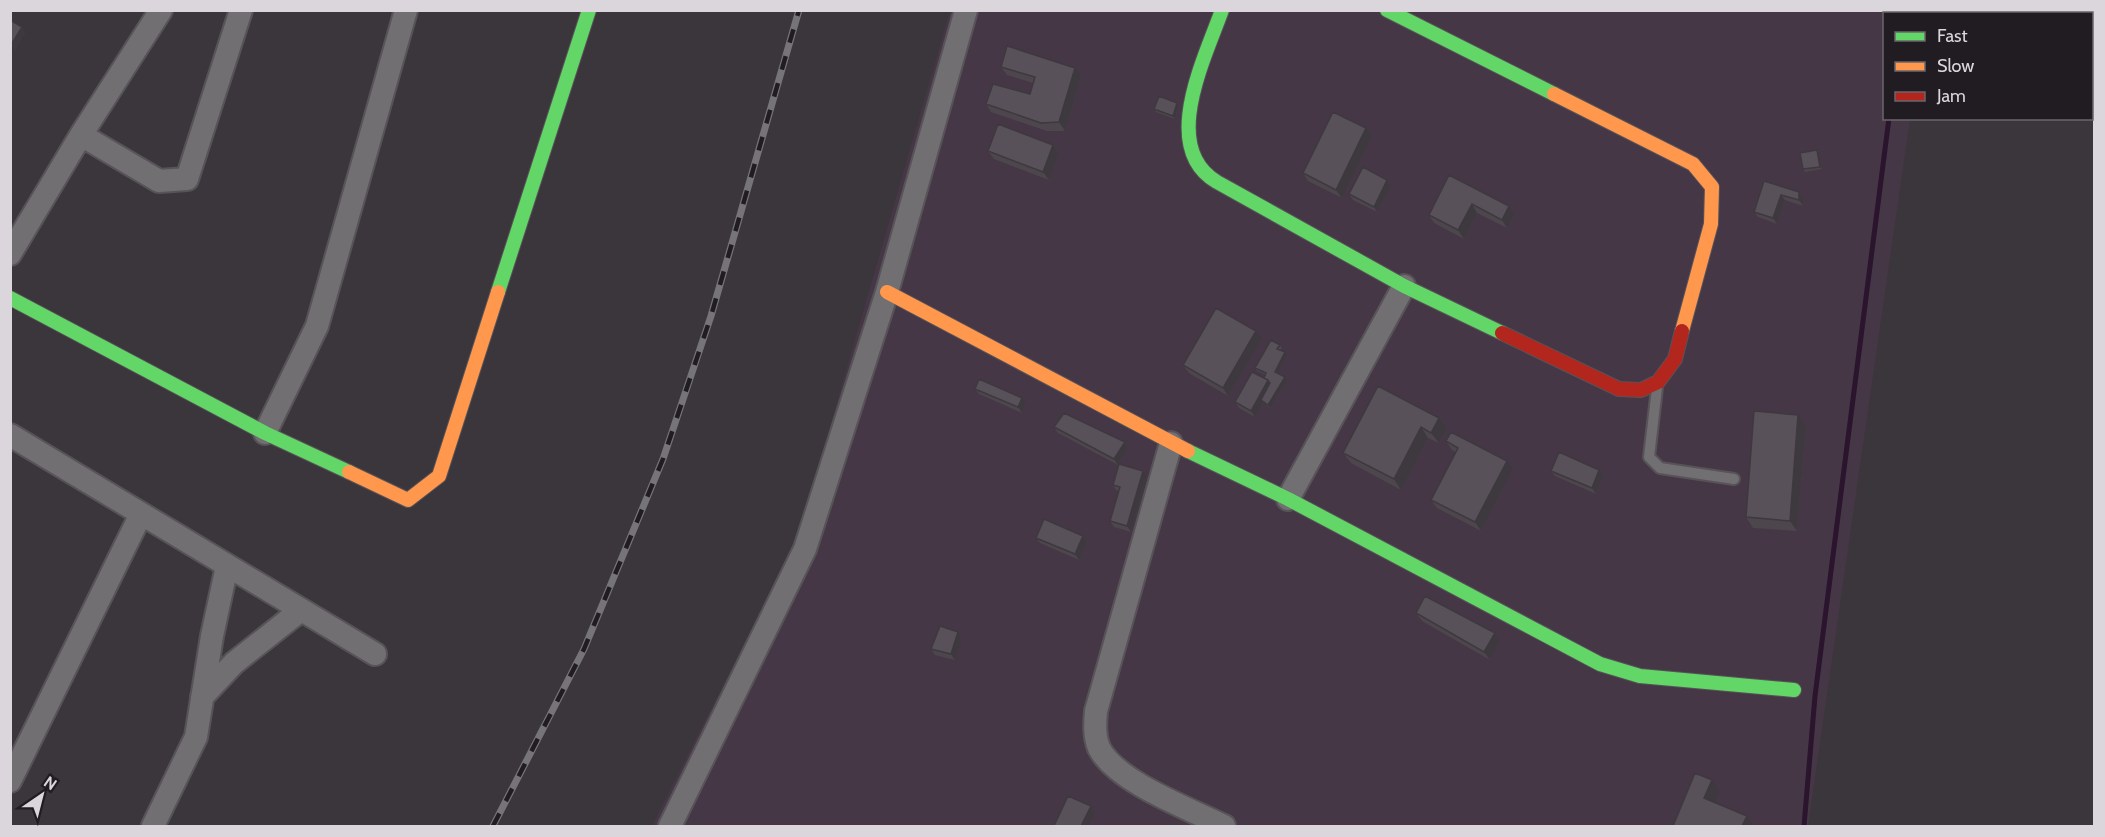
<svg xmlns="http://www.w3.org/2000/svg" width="2105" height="837" font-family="Cabin,sans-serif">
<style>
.built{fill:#453746}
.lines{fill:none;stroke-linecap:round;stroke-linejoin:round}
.stream{stroke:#2b142d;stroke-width:5}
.lane-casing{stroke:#575358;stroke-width:14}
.street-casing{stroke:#575358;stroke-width:26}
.fast-casing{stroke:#575358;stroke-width:16}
.slow-casing{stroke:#575358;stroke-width:16}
.jam-casing{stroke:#575358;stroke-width:16}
.lane{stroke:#716f72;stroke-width:10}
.street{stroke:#716f72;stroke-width:22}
.fast{stroke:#63d668;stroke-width:14}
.slow{stroke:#ff974d;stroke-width:14}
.jam{stroke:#b3261e;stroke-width:14}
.rail-casing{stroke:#767478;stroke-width:7}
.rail{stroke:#211c22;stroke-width:4.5;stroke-dasharray:14;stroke-linecap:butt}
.wall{fill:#4d464d}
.shaded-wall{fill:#3e393f}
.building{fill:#59515a;stroke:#3e393f;stroke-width:1.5}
</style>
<rect width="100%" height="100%" fill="#3b363c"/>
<path class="built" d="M 950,11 L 1926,11 L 1925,13 L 1884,14 L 1884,118 L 1910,119 L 1808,826 L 652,826 L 798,537 Z"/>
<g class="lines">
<path class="stream" d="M 1903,14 L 1904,10
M 1804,826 L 1815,696 L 1889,118"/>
<g class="lane-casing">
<path id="lane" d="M 1657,388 L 1649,457 L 1660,468 L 1734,479"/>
</g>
<g class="street-casing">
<path id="street" d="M 81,135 L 159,181 L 187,179 L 241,10
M 10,254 L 81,135 L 161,10
M 265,433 L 317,326 L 406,10
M 10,435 L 375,654
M 1171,443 L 1096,711 C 1095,723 1094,736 1099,748 C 1116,782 1190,809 1224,826
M 1288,499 L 1404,286
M 202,697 L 234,663 L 301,610
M 10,781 L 141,514
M 153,826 L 196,737 L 212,636 L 227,566
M 670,826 L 805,549 L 887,292 L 966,10"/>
</g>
<g class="fast-casing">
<path id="fast" d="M 1222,10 C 1205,58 1159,148 1217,182 L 1404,286 L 1502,333
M 1387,10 L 1554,94
M 498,292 L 589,10
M 10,298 L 265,433 L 349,472
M 1188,451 L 1288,499 L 1600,664 L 1640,676 L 1794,690"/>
</g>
<g class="slow-casing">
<path id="slow" d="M 1554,94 L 1693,164 L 1712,187 L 1711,224 L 1682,331
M 887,292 L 1188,451
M 349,472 L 408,500 L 439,476 L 498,292"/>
</g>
<g class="jam-casing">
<path id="jam" d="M 1502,333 L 1619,389 L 1641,390 L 1658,382 L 1675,359 L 1682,331"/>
</g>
<use href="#lane" class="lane"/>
<use href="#street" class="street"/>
<use href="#fast" class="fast"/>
<use href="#slow" class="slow"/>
<use href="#jam" class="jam"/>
<g class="rail-casing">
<path id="rail" d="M 493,826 L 584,649 L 663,459 L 711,316 L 799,10"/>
</g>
<use href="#rail" class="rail"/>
</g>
<path class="wall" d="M 1001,67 L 1081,76 L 1065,131 L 1047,131 L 991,112 L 986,104 L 1030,94 L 1033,83 L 1007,75 Z
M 1177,103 L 1179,105 L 1175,119 L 1156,112 L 1154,109 Z
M 1366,128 L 1372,136 L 1342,198 L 1308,181 L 1303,173 Z
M 1053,145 L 1059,153 L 1049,180 L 994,159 L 988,151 Z
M 1817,150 L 1819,153 L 1822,169 L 1805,172 L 1803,169 Z
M 1449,175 L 1509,206 L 1515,214 L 1507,228 L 1477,213 L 1464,239 L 1434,223 L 1429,215 Z
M 1387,180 L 1391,186 L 1377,212 L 1353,200 L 1349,194 Z
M 1764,181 L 1799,192 L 1803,198 L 1803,206 L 1785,200 L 1777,224 L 1758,217 L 1754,212 Z
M 1262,339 L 1228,396 L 1189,373 L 1183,365 Z
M 1280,345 L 1282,348 L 1280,350 L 1285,352 L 1287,355 L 1278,373 L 1285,377 L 1287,380 L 1270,408 L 1263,402 L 1255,417 L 1239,408 L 1235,402 L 1264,378 L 1266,375 L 1257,371 L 1255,368 Z
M 975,389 L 1026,403 L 1022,413 L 979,394 Z
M 1798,415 L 1806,426 L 1797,531 L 1753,528 L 1746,517 Z
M 1439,418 L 1447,428 L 1439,443 L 1428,438 L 1401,490 L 1351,463 L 1343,453 Z
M 1054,427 L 1125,442 L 1128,447 L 1118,465 L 1058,433 Z
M 1446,441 L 1513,469 L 1481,531 L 1437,508 L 1431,500 L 1456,452 L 1452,450 Z
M 1551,471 L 1603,475 L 1596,494 L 1555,476 Z
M 1147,477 L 1131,532 L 1114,527 L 1110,521 L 1119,491 L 1116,490 L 1113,485 Z
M 1083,536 L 1087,542 L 1079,560 L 1040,543 L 1036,538 Z
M 1416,613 L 1495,633 L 1500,641 L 1490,660 L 1422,621 Z
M 958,632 L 962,638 L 955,660 L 935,655 L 931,649 Z"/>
<path class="shaded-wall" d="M 22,27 L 26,32 L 15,51 L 11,45 Z
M 1075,68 L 1081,76 L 1065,131 L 1059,122 Z
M 1177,103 L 1179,105 L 1175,119 L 1173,116 Z
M 1366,128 L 1372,136 L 1342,198 L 1336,190 Z
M 1053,145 L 1059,153 L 1049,180 L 1043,172 Z
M 1817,150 L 1819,153 L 1822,169 L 1820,167 Z
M 1387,180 L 1391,186 L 1377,212 L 1374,207 Z
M 1799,192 L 1803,198 L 1803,206 L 1799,200 Z
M 1781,195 L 1785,200 L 1777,224 L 1773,218 Z
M 1472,204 L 1477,213 L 1464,239 L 1458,230 Z
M 1509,206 L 1515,214 L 1507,228 L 1502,220 Z
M 1256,331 L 1262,339 L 1228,396 L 1223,388 Z
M 1285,352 L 1287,355 L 1277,375 L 1275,372 Z
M 1285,377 L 1287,380 L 1270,408 L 1268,405 Z
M 1268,380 L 1272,386 L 1261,400 L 1263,402 L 1255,417 L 1251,411 Z
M 1022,398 L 1026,403 L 1022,413 L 1018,407 Z
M 1798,415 L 1806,426 L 1797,531 L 1790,521 Z
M 1439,418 L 1447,428 L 1439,443 L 1431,433 Z
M 1421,427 L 1428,438 L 1401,490 L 1394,479 Z
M 1125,442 L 1128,447 L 1118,465 L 1114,459 Z
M 1507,461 L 1513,469 L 1481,531 L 1475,522 Z
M 1599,470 L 1603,475 L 1596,494 L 1592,488 Z
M 1143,471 L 1147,477 L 1131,532 L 1127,526 Z
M 1083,536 L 1087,542 L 1079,560 L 1075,554 Z
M 958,632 L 962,638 L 955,660 L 951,654 Z
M 1495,633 L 1500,641 L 1490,660 L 1484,652 Z
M 1712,780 L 1719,791 L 1712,809 L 1704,798 Z
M 1091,806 L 1095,812 L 1088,826 L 1081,826 Z
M 1747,816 L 1754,826 L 1742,826 Z"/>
<path class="building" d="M 10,20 L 22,27 L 11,45 L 10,45 Z
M 1007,46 L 1075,68 L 1059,122 L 1041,123 L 986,104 L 993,84 L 1030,94 L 1035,77 L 1001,67 Z
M 1159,96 L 1177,103 L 1173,116 L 1154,109 Z
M 1333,112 L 1366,128 L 1336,190 L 1303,173 Z
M 998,124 L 1053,145 L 1043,172 L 988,151 Z
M 1817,150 L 1820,167 L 1803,169 L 1800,153 Z
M 1363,167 L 1387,180 L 1374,207 L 1349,194 Z
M 1449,175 L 1509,206 L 1502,220 L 1472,204 L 1458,230 L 1429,215 Z
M 1764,181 L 1799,192 L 1799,200 L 1781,195 L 1773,218 L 1754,212 Z
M 1216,308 L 1256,331 L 1223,388 L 1183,365 Z
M 1271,340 L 1280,345 L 1277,349 L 1285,352 L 1275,372 L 1285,377 L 1268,405 L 1261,400 L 1270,383 L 1268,380 L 1264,378 L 1266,373 L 1255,368 Z
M 1252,372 L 1268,380 L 1251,411 L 1235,402 Z
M 979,379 L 1022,398 L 1018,407 L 975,389 Z
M 1378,386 L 1439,418 L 1431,433 L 1421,427 L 1394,479 L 1343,453 Z
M 1754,411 L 1798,415 L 1790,521 L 1746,517 Z
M 1064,413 L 1125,442 L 1114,459 L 1054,427 Z
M 1451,432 L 1507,461 L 1475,522 L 1431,500 L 1458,448 L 1446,441 Z
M 1559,452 L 1599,470 L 1592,488 L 1551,471 Z
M 1119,464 L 1143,471 L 1127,526 L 1110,521 L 1120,487 L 1113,485 Z
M 1044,519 L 1083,536 L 1075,554 L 1036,538 Z
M 1425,596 L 1495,633 L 1484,652 L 1416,613 Z
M 940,626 L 958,632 L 951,654 L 931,649 Z
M 1695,773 L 1712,780 L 1704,798 L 1747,816 L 1742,826 L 1673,826 Z
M 1068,796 L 1091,806 L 1081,826 L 1054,826 Z"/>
<rect width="2105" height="837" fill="none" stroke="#dbd5dc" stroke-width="24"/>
<rect x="1883" y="12" width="210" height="108" fill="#211c22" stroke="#6b666c" stroke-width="1.5"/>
<rect x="1895" y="32" width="30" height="9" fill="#63d668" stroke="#6b666c" stroke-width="1.5"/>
<text x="1937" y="42" font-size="18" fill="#dbd5dc">Fast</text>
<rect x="1895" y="62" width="30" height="9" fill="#ff974d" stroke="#6b666c" stroke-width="1.5"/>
<text x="1937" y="72" font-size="18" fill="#dbd5dc">Slow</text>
<rect x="1895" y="92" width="30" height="9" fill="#b3261e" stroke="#6b666c" stroke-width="1.5"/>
<text x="1937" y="102" font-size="18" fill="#dbd5dc">Jam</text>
<g transform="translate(42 795) rotate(35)" stroke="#211c22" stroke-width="4.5" paint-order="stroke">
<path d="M0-4.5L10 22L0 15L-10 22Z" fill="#dbd5dc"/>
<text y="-9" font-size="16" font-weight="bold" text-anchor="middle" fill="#dbd5dc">N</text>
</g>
</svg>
